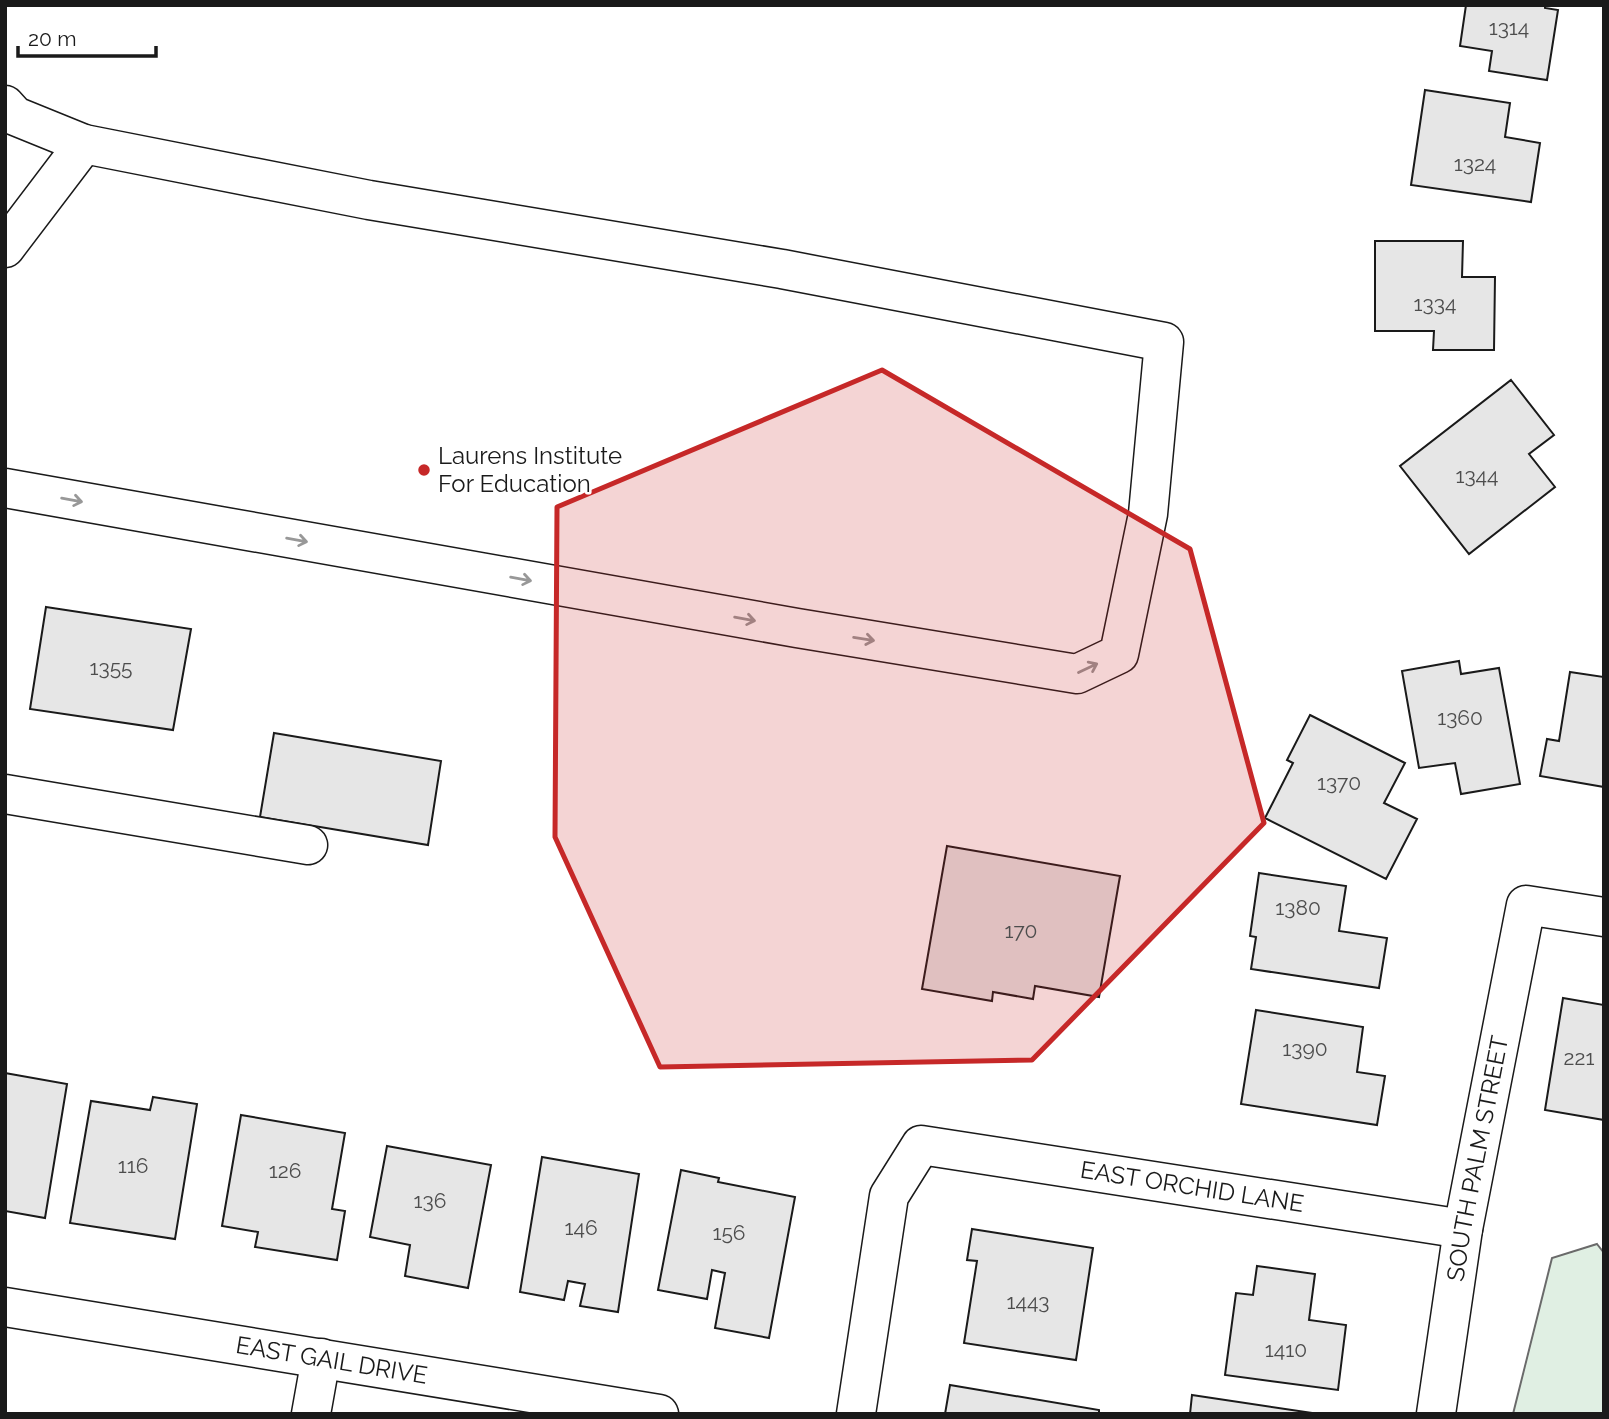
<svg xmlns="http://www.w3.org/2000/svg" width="1609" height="1419" font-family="Raleway,sans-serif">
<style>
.green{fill:#e0efe3;stroke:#6a6a6a;stroke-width:2}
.building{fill:#e6e6e6;stroke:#1a1a1a;stroke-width:2}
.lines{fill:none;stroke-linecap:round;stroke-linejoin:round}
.minor-casing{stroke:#1a1a1a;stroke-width:41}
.minor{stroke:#fff;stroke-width:38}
.oneway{stroke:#989898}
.marked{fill:#c62828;fill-opacity:0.2;stroke:#c62828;stroke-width:5;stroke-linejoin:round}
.poi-dot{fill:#c62828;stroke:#fff;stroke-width:2.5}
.labels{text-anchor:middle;stroke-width:5;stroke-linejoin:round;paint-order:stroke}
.number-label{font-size:21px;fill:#4d4d4d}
.poi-label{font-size:24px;fill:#1a1a1a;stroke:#fff;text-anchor:start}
.street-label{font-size:24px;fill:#1a1a1a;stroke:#fff}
</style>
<rect width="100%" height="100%" fill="#fff"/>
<path class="green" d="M 1597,1244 L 1604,1253 L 1604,1414 L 1513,1414 L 1552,1258 Z"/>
<path class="building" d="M 1466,5 L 1545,5 L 1545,8 L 1558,10 L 1547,80 L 1489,71 L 1492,51 L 1460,46 Z
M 1425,90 L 1510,103 L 1505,137 L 1540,143 L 1531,202 L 1411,185 Z
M 1375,241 L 1463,241 L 1462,277 L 1495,277 L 1494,350 L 1433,350 L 1434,331 L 1375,331 Z
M 1511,380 L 1554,435 L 1529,454 L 1555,487 L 1469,554 L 1400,466 Z
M 46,607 L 191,629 L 173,730 L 30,709 Z
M 1459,661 L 1461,674 L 1499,668 L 1520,784 L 1461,794 L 1455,763 L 1419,768 L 1402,671 Z
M 1570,672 L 1604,677 L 1604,787 L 1540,776 L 1547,739 L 1559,741 Z
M 1310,715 L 1405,763 L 1384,803 L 1417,819 L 1386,879 L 1265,818 L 1293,763 L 1287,760 Z
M 274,733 L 441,761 L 428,845 L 260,817 Z
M 947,846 L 1120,876 L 1099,997 L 1035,986 L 1033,999 L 993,992 L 992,1001 L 922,989 Z
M 1259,873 L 1346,886 L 1339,931 L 1387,938 L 1379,988 L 1251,969 L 1256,937 L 1250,936 Z
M 1563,998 L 1604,1005 L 1604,1120 L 1545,1110 Z
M 1256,1010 L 1363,1027 L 1357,1072 L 1385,1076 L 1377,1125 L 1241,1104 Z
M 5,1073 L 67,1084 L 45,1218 L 5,1211 Z
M 153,1097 L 197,1104 L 175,1239 L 70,1223 L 91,1101 L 150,1110 Z
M 241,1115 L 345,1133 L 332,1209 L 345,1211 L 337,1260 L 255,1247 L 258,1232 L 222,1226 Z
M 387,1146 L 491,1165 L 468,1288 L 405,1276 L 410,1245 L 370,1237 Z
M 542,1157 L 639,1174 L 618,1312 L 580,1306 L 585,1284 L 568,1281 L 564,1300 L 520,1292 Z
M 681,1170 L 719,1178 L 718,1182 L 795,1197 L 769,1338 L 715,1328 L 725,1273 L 712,1270 L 707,1299 L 658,1290 Z
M 972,1229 L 1093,1248 L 1076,1360 L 964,1343 L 977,1261 L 967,1260 Z
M 1257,1266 L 1315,1274 L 1309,1320 L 1346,1325 L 1338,1390 L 1225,1375 L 1236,1293 L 1253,1295 Z
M 950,1385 L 1099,1410 L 1099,1414 L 945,1414 Z
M 1192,1395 L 1319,1414 L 1190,1414 Z"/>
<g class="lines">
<g class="minor-casing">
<g id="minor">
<path d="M 5,105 L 15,116 L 84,144 L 369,200 L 782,269 L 1164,342 L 1148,514 L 1119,654 L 1077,674 L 797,628 L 5,488"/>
<path d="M 5,248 L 84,144"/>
<path d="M 5,794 L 308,845"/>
<path id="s1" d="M 5,1307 L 659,1414"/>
<path d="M 311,1414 L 321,1358"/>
<path id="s2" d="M 856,1414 L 889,1196 L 921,1145 L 1463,1229"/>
<path id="s3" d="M 1436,1414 L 1463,1229 L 1526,905 L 1604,917"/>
</g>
</g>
<use href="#minor" class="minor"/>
</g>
<defs><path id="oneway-shaft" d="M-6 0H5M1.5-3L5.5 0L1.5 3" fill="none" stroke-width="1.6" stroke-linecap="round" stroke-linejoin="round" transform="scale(1.75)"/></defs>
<g class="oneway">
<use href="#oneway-shaft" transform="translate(72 500) rotate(10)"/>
<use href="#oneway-shaft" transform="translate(297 540) rotate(10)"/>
<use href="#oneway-shaft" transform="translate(521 579) rotate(10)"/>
<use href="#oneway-shaft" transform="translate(745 619) rotate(10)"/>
<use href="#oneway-shaft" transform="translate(864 639) rotate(9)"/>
<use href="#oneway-shaft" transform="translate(1088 668) rotate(-25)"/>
</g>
<path class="marked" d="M 882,370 L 1190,549 L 1264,823 L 1032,1060 L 660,1067 L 555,837 L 557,507 Z"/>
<circle class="poi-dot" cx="424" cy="470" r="7"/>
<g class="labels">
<g class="number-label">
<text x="1509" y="35">1314</text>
<text x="1475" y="171">1324</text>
<text x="1435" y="311">1334</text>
<text x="1477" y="483">1344</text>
<text x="111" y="675">1355</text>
<text x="1460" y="725">1360</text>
<text x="1339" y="790">1370</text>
<text x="1298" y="915">1380</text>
<text x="1021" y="938">170</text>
<text x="1305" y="1056">1390</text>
<text x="1579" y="1065">221</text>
<text x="133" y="1173">116</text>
<text x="285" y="1178">126</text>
<text x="430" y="1208">136</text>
<text x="581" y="1235">146</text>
<text x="729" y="1240">156</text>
<text x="1028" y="1309">1443</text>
<text x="1286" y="1357">1410</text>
</g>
<g class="poi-label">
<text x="438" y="464">Laurens Institute<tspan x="438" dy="28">For Education</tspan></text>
</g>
<g class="street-label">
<text dy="8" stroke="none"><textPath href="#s3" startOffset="259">SOUTH PALM STREET</textPath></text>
<text dy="8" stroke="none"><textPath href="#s2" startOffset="555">EAST ORCHID LANE</textPath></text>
<text dy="8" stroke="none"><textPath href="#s1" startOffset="331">EAST GAIL DRIVE</textPath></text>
</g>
</g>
<rect width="1609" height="1419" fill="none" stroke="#1a1a1a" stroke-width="14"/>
<path d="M18 46v10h138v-10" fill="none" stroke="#1a1a1a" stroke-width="3.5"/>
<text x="28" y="46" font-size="21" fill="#1a1a1a" stroke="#ffffff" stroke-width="5" paint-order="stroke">20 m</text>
</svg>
